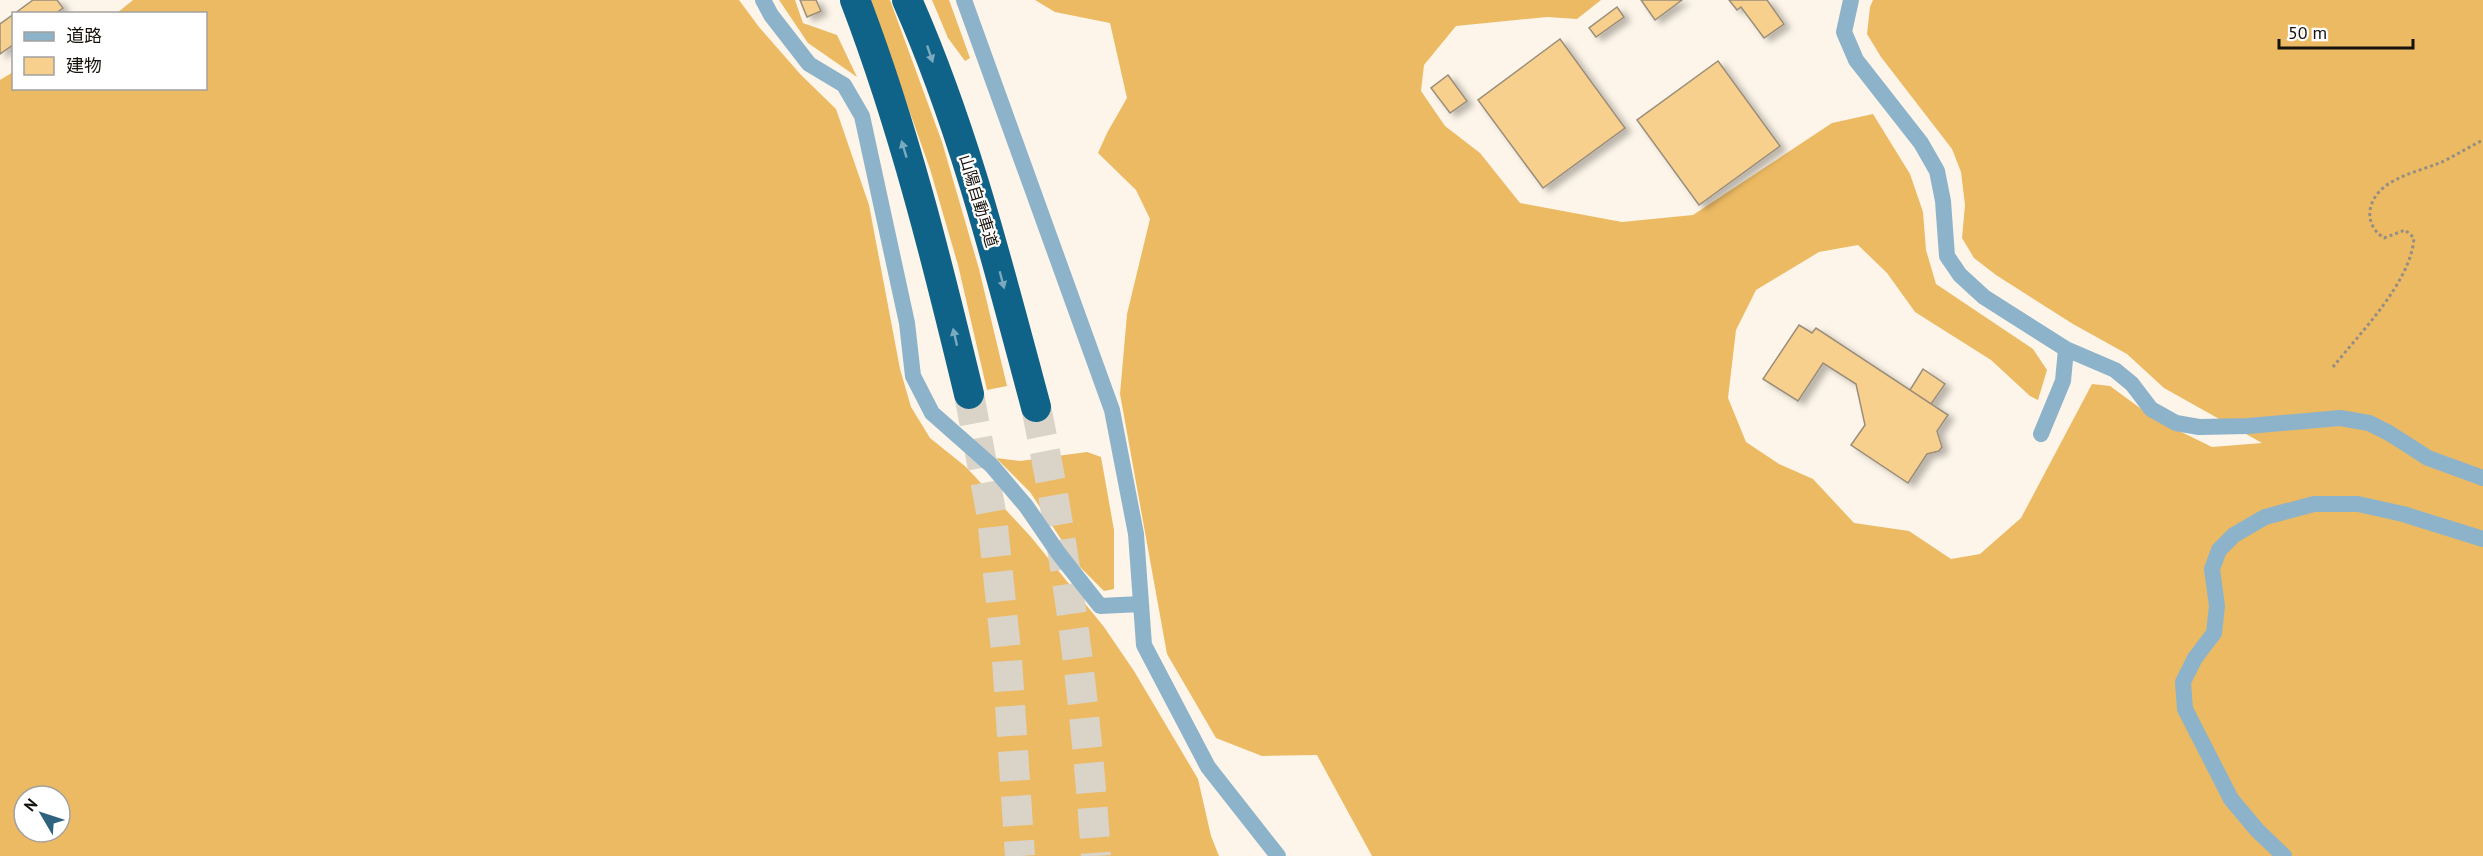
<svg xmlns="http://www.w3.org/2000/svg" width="2483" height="856" font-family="'PT Sans','Noto Sans JP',sans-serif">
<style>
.forest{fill:#ecba63;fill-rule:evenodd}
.building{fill:#f8d08d;stroke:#9a8d7a;stroke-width:1.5;filter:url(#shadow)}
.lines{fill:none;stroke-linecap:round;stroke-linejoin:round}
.motorway-tunnel{stroke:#dad3c8;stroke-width:30;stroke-dasharray:30 15;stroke-linecap:butt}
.path{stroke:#948e84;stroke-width:3;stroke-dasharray:3 3;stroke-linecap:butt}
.minor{stroke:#8db3cb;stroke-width:16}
.motorway{stroke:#0f6389;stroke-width:30}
.oneway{fill:#7ba9be}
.labels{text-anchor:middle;stroke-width:4.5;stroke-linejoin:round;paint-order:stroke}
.street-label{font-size:16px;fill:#17130c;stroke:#fff}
</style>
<defs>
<filter id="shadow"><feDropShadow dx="6" dy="4" stdDeviation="3" flood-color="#0004"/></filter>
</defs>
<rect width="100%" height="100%" fill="#fdf5e9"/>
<path class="forest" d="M 133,0 L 739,0 L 759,27 L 801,75 L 836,109 L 869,205 L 900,369 L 911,407 L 930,438 L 966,467 L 1031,537 L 1104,627 L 1134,671 L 1198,779 L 1211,836 L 1219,856 L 0,856 L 0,80 L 13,72 L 14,88 L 206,88 L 206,14 L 117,13 ZM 24,796 L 60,796 L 60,832 L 24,832 Z
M 779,0 L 795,0 L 803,23 L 837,35 L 857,77 L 808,43 Z
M 870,0 L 890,0 L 942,142 L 979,269 L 1007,386 L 987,390 L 958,265 L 930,169 Z
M 932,0 L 949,0 L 970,58 L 965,61 L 948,38 Z
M 1035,0 L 1601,0 L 1577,19 L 1547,17 L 1456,26 L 1424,65 L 1421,91 L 1445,126 L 1480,153 L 1520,203 L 1622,222 L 1693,215 L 1832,123 L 1873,114 L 1910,174 L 1923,212 L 1926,250 L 1936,284 L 2033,349 L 2047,370 L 2038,400 L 2030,396 L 1991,360 L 1915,312 L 1887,273 L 1858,245 L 1819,252 L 1756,290 L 1736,330 L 1728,398 L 1746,442 L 1779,464 L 1813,479 L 1854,523 L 1909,531 L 1951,559 L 1980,554 L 2021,518 L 2092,384 L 2110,386 L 2155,419 L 2212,447 L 2262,443 L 2164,388 L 2127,354 L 2073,324 L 1996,275 L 1974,258 L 1962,238 L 1965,205 L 1961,172 L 1952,149 L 1881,57 L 1867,34 L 1870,7 L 1873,0 L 2483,0 L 2483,856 L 1372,856 L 1317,755 L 1262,756 L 1216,738 L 1167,654 L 1120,394 L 1127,314 L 1150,219 L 1136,190 L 1098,153 L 1107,133 L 1127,98 L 1110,23 L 1055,12 Z
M 1087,452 L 1101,457 L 1114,530 L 1114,589 L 1104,591 L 1078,565 L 1030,492 L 996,458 L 1020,461 Z"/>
<path class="building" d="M 33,0 L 57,0 L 63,8 L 55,14 L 14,14 Z
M 800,0 L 816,0 L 821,11 L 807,17 Z
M 1641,0 L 1682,0 L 1655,20 Z
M 1729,0 L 1767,0 L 1784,24 L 1764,38 L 1741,7 L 1737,10 Z
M 1617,7 L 1624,17 L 1596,37 L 1589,28 Z
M 14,14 L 14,44 L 0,54 L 0,24 Z
M 1560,39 L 1625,128 L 1543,188 L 1478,100 Z
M 1718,61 L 1780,146 L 1699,205 L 1637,120 Z
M 1448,75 L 1467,101 L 1450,113 L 1431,88 Z
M 1799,325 L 1812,333 L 1816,328 L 1948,415 L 1937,431 L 1942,447 L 1939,451 L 1927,454 L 1908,483 L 1851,445 L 1865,425 L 1856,384 L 1823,363 L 1798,401 L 1763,379 Z
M 1923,369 L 1945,384 L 1931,404 L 1910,390 Z"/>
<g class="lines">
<path class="motorway-tunnel" d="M 969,394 L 992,517 L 1007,660 L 1020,856
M 1036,407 C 1067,555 1086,704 1096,856"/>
<path class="path" d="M 2333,367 C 2360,333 2411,282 2414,238 L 2405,230 L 2384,238 C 2361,223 2368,196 2390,183 C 2406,173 2425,169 2442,162 C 2456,155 2469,147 2483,140"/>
<path class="minor" d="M 763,0 L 771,15 L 809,64 L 844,85 L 862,116 L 907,323 L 913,376 L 932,413 L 992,466 L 1026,506 L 1059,554 L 1100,606 L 1141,604
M 964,0 L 1112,410 L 1136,534 L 1144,645 L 1208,767 L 1278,856
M 1851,0 L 1844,32 L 1856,60 L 1921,143 L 1937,171 L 1943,201 L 1947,256 L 1960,275 L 1984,297 L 2066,349 L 2115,370 L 2132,384 L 2151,409 L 2176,423 L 2199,427 L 2248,426 L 2340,418 L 2369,423 L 2389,433 L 2428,458 L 2483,478
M 2041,434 L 2063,381 L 2066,349
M 2284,856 L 2257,830 L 2231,799 L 2185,709 L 2183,682 L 2195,658 L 2214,633 L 2217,606 L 2212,569 L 2219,550 L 2234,535 L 2265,517 L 2314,504 L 2358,504 L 2403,514 L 2483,539"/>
<path class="motorway" d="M 855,0 C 904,128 937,261 969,394
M 907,0 C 965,131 999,269 1036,407"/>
</g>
<defs><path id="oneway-solid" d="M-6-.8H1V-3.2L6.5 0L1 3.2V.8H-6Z" transform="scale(1.5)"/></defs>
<g class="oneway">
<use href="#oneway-solid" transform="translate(930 54) rotate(71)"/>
<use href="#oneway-solid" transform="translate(904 149) rotate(-107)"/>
<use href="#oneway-solid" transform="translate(1002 280) rotate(75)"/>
<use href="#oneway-solid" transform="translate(955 337) rotate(-103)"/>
</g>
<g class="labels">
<g class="street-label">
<text transform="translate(979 201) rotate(73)" y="6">山陽自動車道</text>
</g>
</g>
<rect x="12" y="12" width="195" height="78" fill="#ffffff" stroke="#a2a19e" stroke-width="1.5"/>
<rect x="24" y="32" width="30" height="9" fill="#8db3cb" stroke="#a2a19e" stroke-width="1.5"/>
<text x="66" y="42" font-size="18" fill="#17130c">道路</text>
<rect x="24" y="57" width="30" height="18" fill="#f8d08d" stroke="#a2a19e" stroke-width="1.5"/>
<text x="66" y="72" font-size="18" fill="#17130c">建物</text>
<g transform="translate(42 814) rotate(309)"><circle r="28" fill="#ffffff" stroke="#a2a19e" stroke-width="1.5"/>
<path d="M0-4.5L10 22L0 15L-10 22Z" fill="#2f627f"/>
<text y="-9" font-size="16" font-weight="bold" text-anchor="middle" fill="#17130c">N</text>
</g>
<path d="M2279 39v9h134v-9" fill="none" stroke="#17130c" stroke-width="3"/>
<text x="2288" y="39" font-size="18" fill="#17130c" stroke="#ffffff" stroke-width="4.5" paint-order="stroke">50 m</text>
</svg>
